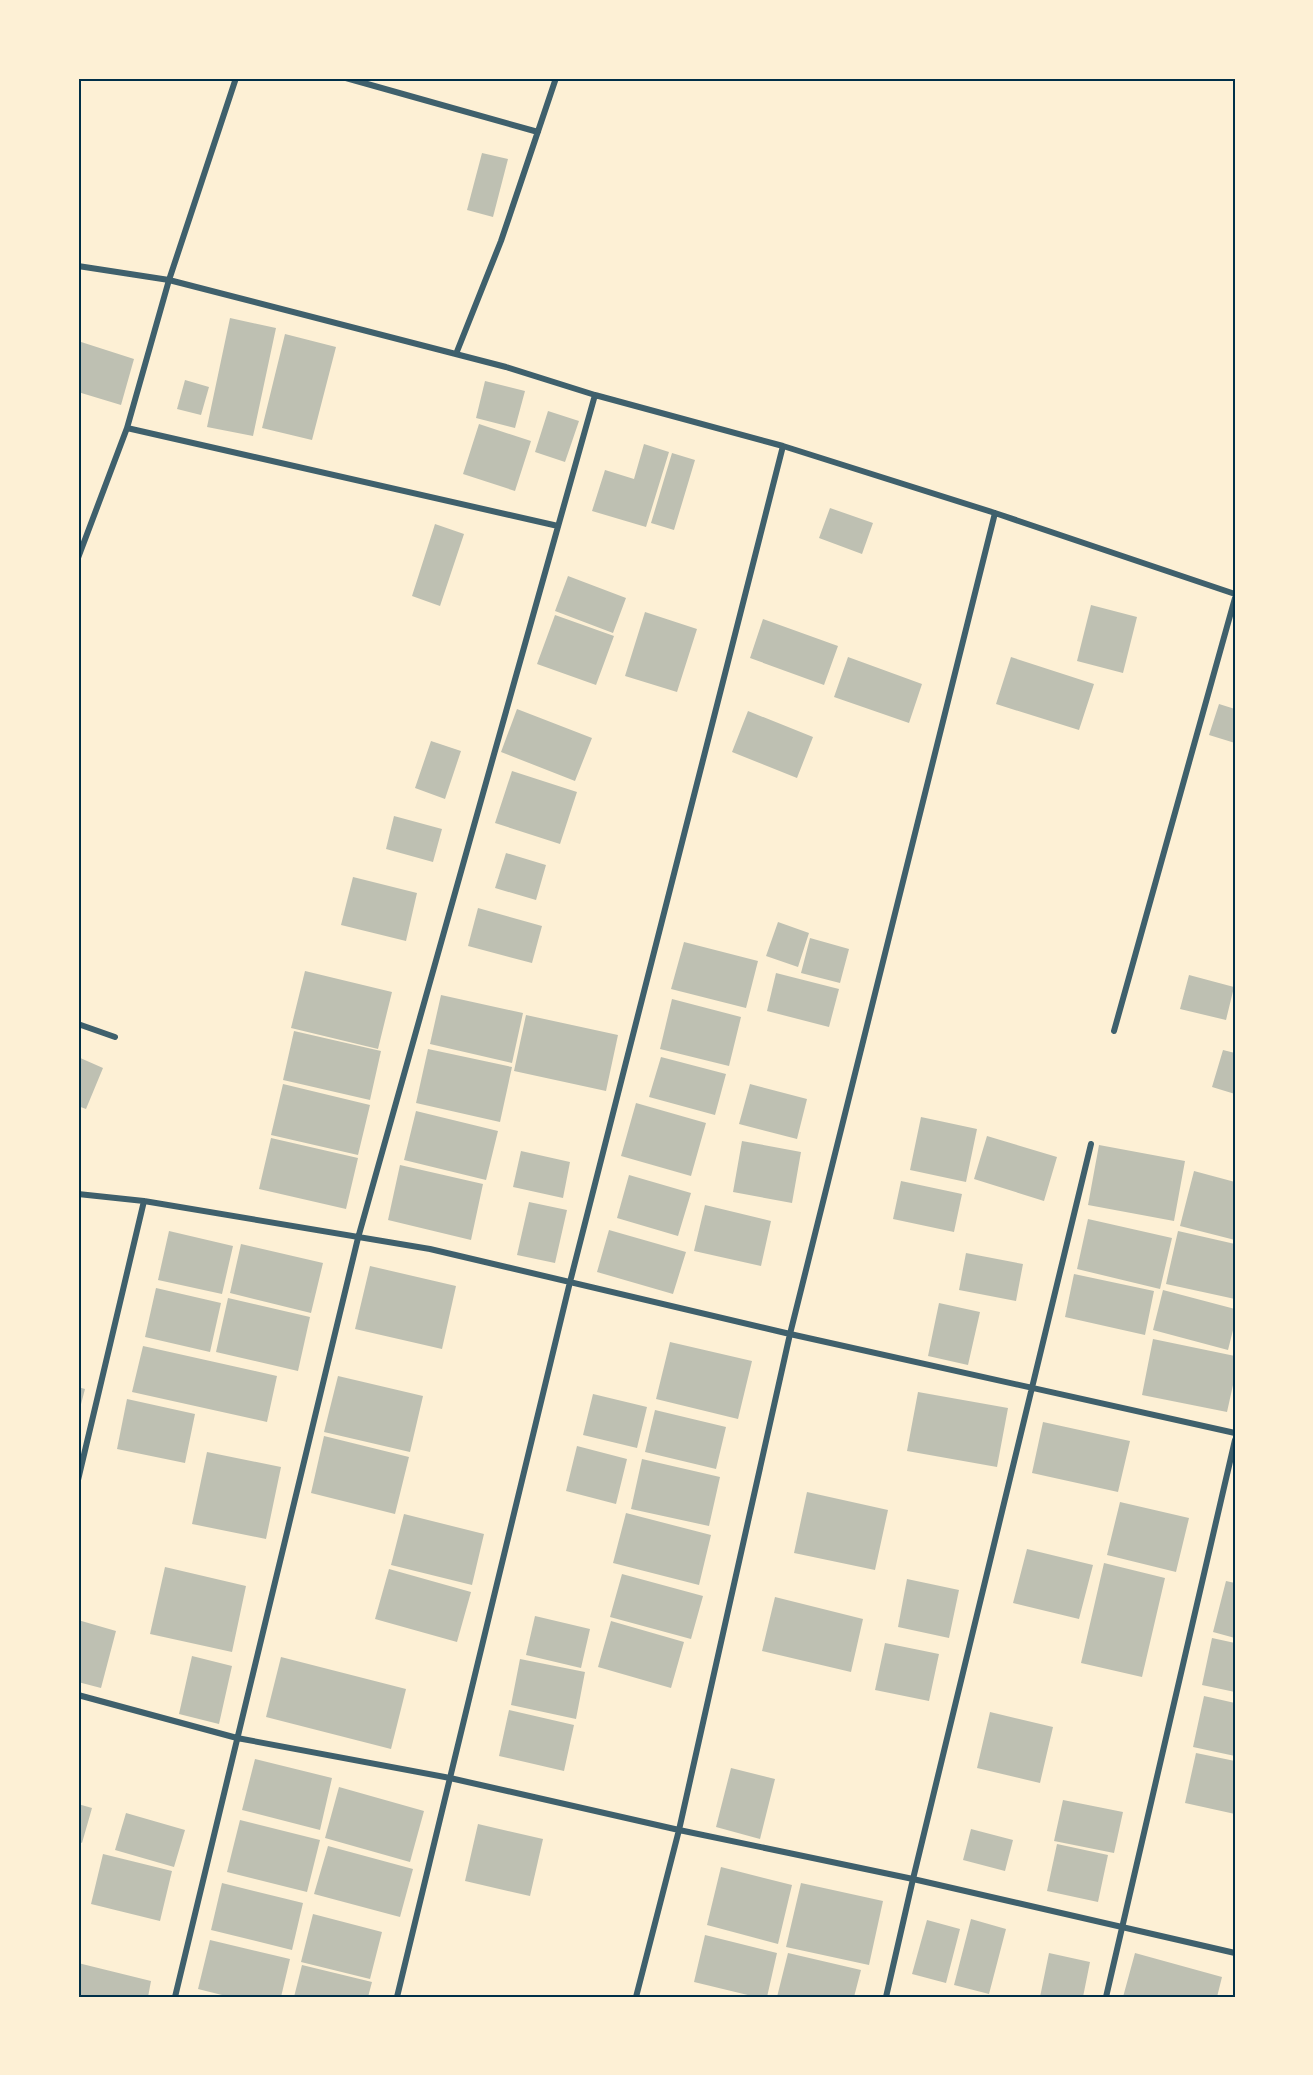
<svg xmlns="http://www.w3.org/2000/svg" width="1313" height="2075" font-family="Helvetica,sans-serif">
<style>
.building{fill:#bec0b2}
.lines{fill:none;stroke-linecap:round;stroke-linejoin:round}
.minor{stroke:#3f606c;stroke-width:6}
.neatline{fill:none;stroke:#003049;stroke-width:2}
</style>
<rect width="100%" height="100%" fill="#fdf0d5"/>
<path class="building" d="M 482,153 L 508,159 L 493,217 L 467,210 Z
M 230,318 L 276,328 L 253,436 L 207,427 Z
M 285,334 L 336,347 L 312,440 L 262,428 Z
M 78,341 L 134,359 L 121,405 L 78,392 Z
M 185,380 L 209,387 L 201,415 L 177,409 Z
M 485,381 L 525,391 L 515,428 L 476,418 Z
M 548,411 L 579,421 L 565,462 L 535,452 Z
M 479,424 L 531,441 L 515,491 L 463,474 Z
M 644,444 L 669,452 L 646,527 L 592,511 L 605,470 L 634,479 Z
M 672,453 L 695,460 L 674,530 L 651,523 Z
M 830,508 L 873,523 L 862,554 L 819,538 Z
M 435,524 L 464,534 L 440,606 L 412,596 Z
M 568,576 L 626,598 L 613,633 L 555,611 Z
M 1091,605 L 1137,617 L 1123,673 L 1077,661 Z
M 645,612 L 697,629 L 677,692 L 625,676 Z
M 555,615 L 614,636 L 596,685 L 537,664 Z
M 763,619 L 838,646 L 824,685 L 750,658 Z
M 848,657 L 922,684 L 909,723 L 834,697 Z
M 1011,657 L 1094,684 L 1079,730 L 996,704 Z
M 1219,704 L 1235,709 L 1235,743 L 1209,735 Z
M 517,709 L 592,738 L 575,781 L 501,752 Z
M 748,711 L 813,737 L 797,778 L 732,752 Z
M 431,741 L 461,751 L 445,799 L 415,788 Z
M 512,771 L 577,792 L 560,844 L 495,823 Z
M 394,816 L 442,829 L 433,862 L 386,849 Z
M 506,853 L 546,865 L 536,900 L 495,888 Z
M 353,877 L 417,893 L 406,941 L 341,925 Z
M 478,908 L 542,926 L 532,963 L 468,946 Z
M 778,922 L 809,933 L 798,967 L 766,956 Z
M 810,938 L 849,949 L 840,983 L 801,973 Z
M 684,942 L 758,961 L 746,1008 L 671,989 Z
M 305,971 L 392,992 L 378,1049 L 291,1028 Z
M 776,973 L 839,989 L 829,1027 L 767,1011 Z
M 1189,975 L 1234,987 L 1226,1020 L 1180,1009 Z
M 441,995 L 523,1013 L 512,1063 L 430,1044 Z
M 672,999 L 741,1017 L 729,1066 L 660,1049 Z
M 526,1015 L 618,1035 L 606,1091 L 514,1071 Z
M 294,1031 L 381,1051 L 370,1100 L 283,1080 Z
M 428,1049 L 512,1067 L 500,1122 L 416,1103 Z
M 1223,1050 L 1235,1053 L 1235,1094 L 1212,1087 Z
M 78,1057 L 103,1068 L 86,1109 L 78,1106 Z
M 661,1057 L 726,1074 L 715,1115 L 649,1097 Z
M 283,1084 L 370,1105 L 358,1155 L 271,1135 Z
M 750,1084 L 807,1099 L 797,1139 L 739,1124 Z
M 636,1103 L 706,1123 L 691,1176 L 621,1156 Z
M 416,1111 L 498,1131 L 486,1180 L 404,1160 Z
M 921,1117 L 977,1129 L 966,1182 L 910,1170 Z
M 987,1136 L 1057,1157 L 1044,1201 L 974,1179 Z
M 271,1138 L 358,1158 L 346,1209 L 259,1189 Z
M 742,1141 L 801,1152 L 792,1203 L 733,1192 Z
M 1099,1145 L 1185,1161 L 1174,1221 L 1088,1205 Z
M 521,1151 L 570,1162 L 563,1198 L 513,1187 Z
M 400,1165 L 483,1184 L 471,1240 L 388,1220 Z
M 1194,1171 L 1235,1182 L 1235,1240 L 1180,1226 Z
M 629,1175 L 691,1193 L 678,1236 L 617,1218 Z
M 901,1181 L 962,1194 L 954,1232 L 893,1219 Z
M 529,1202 L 567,1210 L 555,1263 L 517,1255 Z
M 705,1205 L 771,1221 L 761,1266 L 694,1251 Z
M 1088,1219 L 1172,1238 L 1160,1289 L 1077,1269 Z
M 609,1230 L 686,1252 L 673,1294 L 597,1272 Z
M 169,1231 L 233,1246 L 222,1294 L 158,1280 Z
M 1178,1231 L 1235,1244 L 1235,1299 L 1166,1284 Z
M 241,1244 L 323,1263 L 311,1313 L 230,1293 Z
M 966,1253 L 1023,1264 L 1016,1301 L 959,1290 Z
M 370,1266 L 456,1286 L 442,1349 L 355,1329 Z
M 1074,1274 L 1154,1291 L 1145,1335 L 1065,1317 Z
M 156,1288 L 221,1303 L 210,1352 L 145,1337 Z
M 1163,1290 L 1235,1309 L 1235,1322 L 1228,1350 L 1153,1330 Z
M 228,1298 L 310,1317 L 298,1371 L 216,1352 Z
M 939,1303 L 980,1312 L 968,1365 L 928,1356 Z
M 1153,1339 L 1235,1356 L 1235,1376 L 1227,1412 L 1142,1395 Z
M 670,1342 L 752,1361 L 738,1419 L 656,1399 Z
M 143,1346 L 277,1376 L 267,1422 L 132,1392 Z
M 338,1376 L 423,1396 L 410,1452 L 324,1432 Z
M 78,1387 L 85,1389 L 79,1412 L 78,1412 Z
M 918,1392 L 1008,1408 L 997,1467 L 907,1451 Z
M 593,1394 L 647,1407 L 637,1448 L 583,1435 Z
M 127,1399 L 195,1414 L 185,1463 L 117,1449 Z
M 655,1410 L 726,1427 L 716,1469 L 645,1452 Z
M 1043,1422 L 1130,1441 L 1118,1492 L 1032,1473 Z
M 324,1436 L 409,1457 L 395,1514 L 311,1493 Z
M 577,1446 L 627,1459 L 616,1504 L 566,1491 Z
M 207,1452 L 281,1467 L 266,1539 L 192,1524 Z
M 642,1459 L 720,1477 L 709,1526 L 631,1509 Z
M 807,1492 L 888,1510 L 875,1570 L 794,1553 Z
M 1120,1502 L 1189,1518 L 1176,1572 L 1107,1555 Z
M 626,1513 L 711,1535 L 699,1585 L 613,1563 Z
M 404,1514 L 484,1534 L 472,1585 L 391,1565 Z
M 1027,1549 L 1093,1565 L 1079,1619 L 1013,1603 Z
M 1104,1563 L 1165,1578 L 1142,1677 L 1081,1663 Z
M 165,1567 L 246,1586 L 232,1652 L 150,1634 Z
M 389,1569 L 471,1592 L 457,1642 L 375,1619 Z
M 622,1574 L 703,1596 L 691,1639 L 610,1617 Z
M 907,1579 L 959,1590 L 949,1638 L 898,1627 Z
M 1226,1581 L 1235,1583 L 1235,1638 L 1213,1632 Z
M 775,1597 L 863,1619 L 851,1672 L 762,1651 Z
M 535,1616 L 590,1629 L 581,1668 L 526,1655 Z
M 78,1620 L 116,1631 L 101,1688 L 78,1682 Z
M 611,1621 L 684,1642 L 671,1688 L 598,1667 Z
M 1212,1638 L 1235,1643 L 1235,1692 L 1202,1685 Z
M 885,1643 L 939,1654 L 929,1701 L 875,1690 Z
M 192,1656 L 232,1666 L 219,1724 L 179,1714 Z
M 281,1657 L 406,1689 L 391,1749 L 266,1717 Z
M 520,1659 L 585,1672 L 576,1719 L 511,1705 Z
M 1204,1696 L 1235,1703 L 1235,1756 L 1193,1747 Z
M 509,1710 L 574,1725 L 564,1771 L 499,1756 Z
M 990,1712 L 1053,1727 L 1040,1783 L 977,1768 Z
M 1196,1753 L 1235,1761 L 1235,1814 L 1185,1803 Z
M 255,1759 L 332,1778 L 320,1830 L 242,1810 Z
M 731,1768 L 775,1779 L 760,1839 L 716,1827 Z
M 339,1787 L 424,1811 L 410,1862 L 325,1838 Z
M 1063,1800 L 1123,1812 L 1114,1853 L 1054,1841 Z
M 78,1804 L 92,1808 L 82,1843 L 78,1841 Z
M 126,1813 L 185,1830 L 174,1867 L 115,1850 Z
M 240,1820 L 320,1840 L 307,1892 L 227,1872 Z
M 478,1824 L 543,1839 L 530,1896 L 465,1881 Z
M 971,1829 L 1013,1840 L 1005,1871 L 963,1860 Z
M 1057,1844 L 1108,1855 L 1098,1902 L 1047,1891 Z
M 328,1846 L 413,1869 L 400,1917 L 314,1894 Z
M 103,1854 L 172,1871 L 160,1921 L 91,1904 Z
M 721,1867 L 792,1885 L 778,1944 L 707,1925 Z
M 222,1883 L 303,1903 L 292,1950 L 211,1930 Z
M 801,1883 L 883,1901 L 869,1965 L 786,1947 Z
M 313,1914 L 382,1932 L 370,1979 L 301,1962 Z
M 971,1919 L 1006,1929 L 989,1994 L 954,1985 Z
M 927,1920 L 960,1929 L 946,1983 L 912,1974 Z
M 705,1935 L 777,1953 L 767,1997 L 756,1997 L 694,1982 Z
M 210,1940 L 290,1959 L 281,1997 L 230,1997 L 198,1989 Z
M 788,1953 L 861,1970 L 854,1997 L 777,1997 Z
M 1049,1953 L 1090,1962 L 1083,1997 L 1040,1997 Z
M 1135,1953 L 1222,1977 L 1217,1997 L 1123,1997 Z
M 78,1963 L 151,1981 L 148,1997 L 78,1997 Z
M 302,1965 L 372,1982 L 368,1997 L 294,1997 Z"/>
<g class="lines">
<path class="minor" d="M 346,78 L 538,132
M 78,266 L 169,280 L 506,367 L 595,395 L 783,446 L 995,513 L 1235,594
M 456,354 L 501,241 L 556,78
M 127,428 L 558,526
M 78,558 L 127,428 L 169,280 L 236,78
M 78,1024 L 115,1037
M 1114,1031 L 1235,598
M 78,1194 L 144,1201 L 430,1249 L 790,1334 L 1235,1433
M 78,1480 L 144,1201
M 78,1695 L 237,1738 L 450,1778 L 679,1830 L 913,1879 L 1235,1953
M 175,1997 L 358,1238 L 595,395
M 397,1997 L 570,1282 L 783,446
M 636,1997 L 679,1830 L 790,1334 L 995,513
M 886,1997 L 913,1879 L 1091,1144
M 1106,1997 L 1235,1440"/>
</g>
<rect width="1313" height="2075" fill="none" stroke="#fdf0d5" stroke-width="159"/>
<rect x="80" y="80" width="1154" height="1916" class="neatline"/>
</svg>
